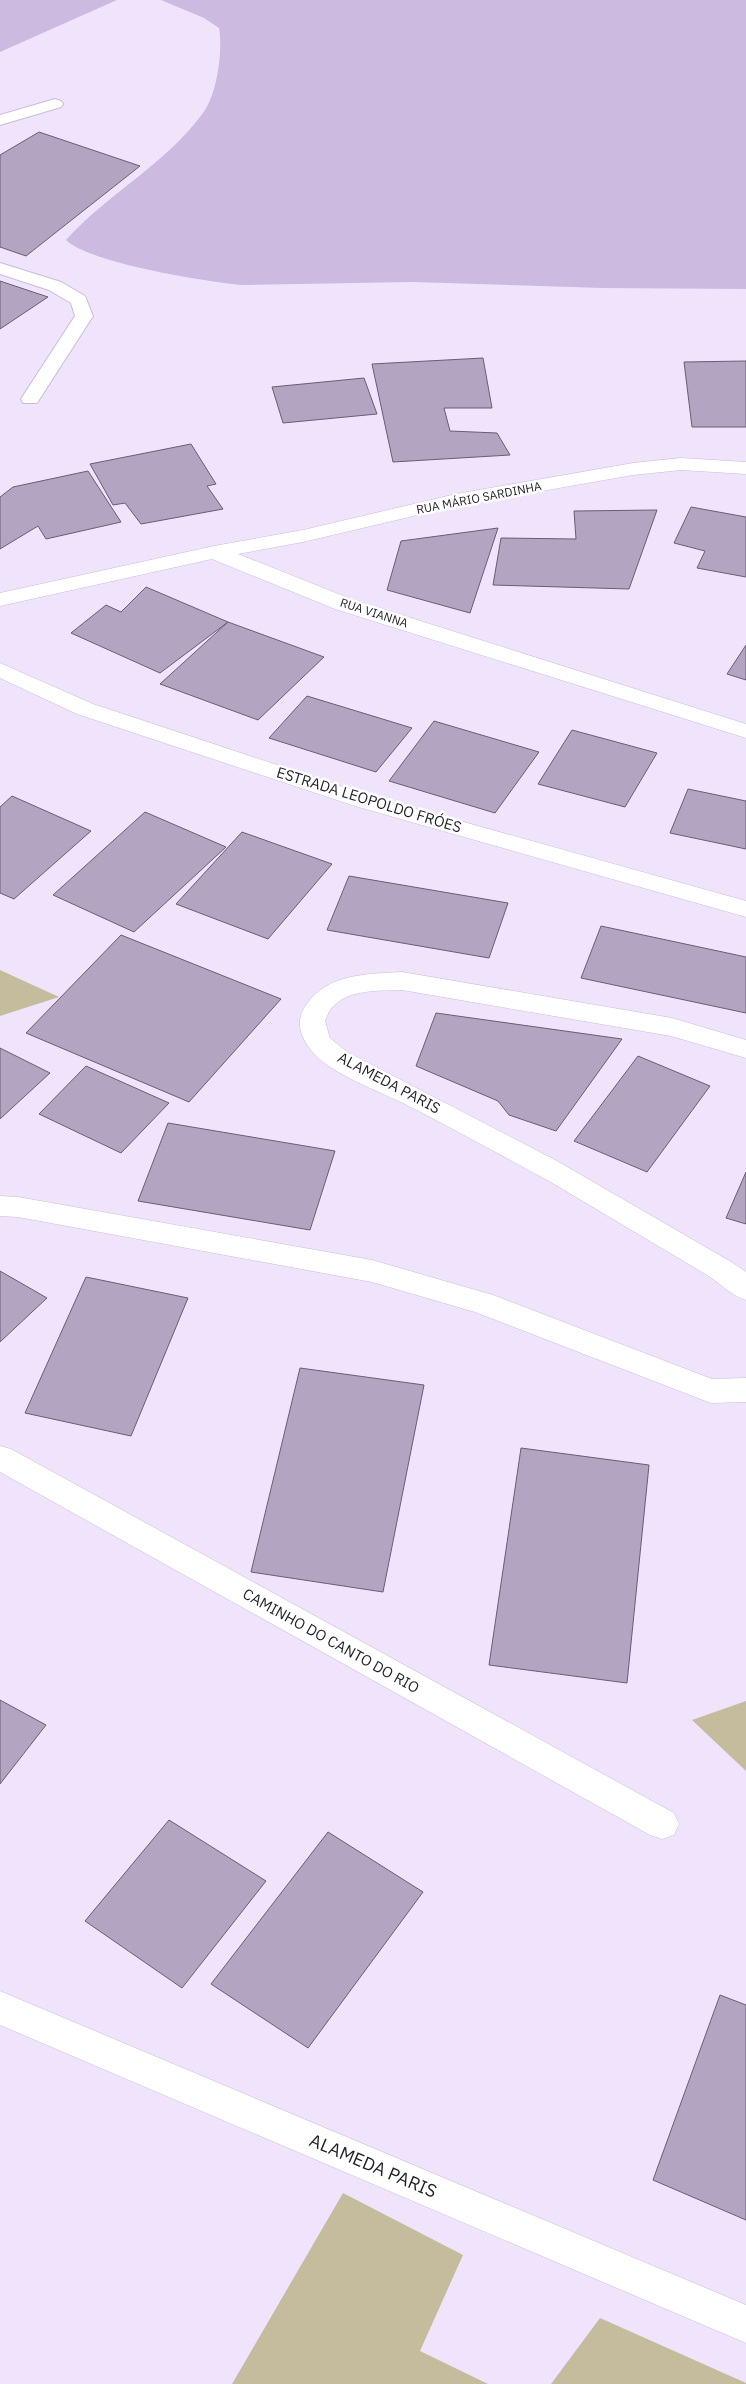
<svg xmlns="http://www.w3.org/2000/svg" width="746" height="2384" font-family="'IBM Plex Sans',sans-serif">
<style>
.green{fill:#c5bc9e}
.water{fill:#cdbae1}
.building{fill:#b3a5c1;stroke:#695d76}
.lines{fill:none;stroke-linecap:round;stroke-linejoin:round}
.lane-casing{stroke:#c9bbd7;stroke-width:2}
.street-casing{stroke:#c9bbd7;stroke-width:1}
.secondary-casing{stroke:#c9bbd7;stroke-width:1}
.lane{fill:#fff;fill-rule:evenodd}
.street{fill:#fff;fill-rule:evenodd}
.secondary{fill:#fff;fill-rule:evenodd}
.labels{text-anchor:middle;stroke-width:5;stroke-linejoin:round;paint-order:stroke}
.far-street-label{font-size:12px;fill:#231e28;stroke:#fff}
.street-label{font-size:15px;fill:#231e28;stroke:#fff}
.near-street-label{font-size:18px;fill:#231e28;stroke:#fff}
</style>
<rect width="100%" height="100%" fill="#f0e4fc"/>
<path class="green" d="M 0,970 L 59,997 L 0,1016 Z
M 746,1701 L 746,1771 L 692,1720 Z
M 343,2193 L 463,2255 L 420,2351 L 488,2384 L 232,2384 Z
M 600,2318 L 746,2383 L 746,2384 L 551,2384 Z"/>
<path class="water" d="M 0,0 L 117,0 L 0,52 Z
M 161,0 L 746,0 L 746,289 L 602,288 L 413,282 L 243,285 C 207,282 89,263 66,240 C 107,194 166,164 203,113 C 217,95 223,51 219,28 L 204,18 Z"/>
<path class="building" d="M 39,132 L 140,166 L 26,256 L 0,247 L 0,155 Z
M 0,281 L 48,297 L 0,329 Z
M 483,358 L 492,408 L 444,408 L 450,431 L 497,433 L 510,455 L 393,462 L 372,364 Z
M 746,361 L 746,427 L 692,427 L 684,362 Z
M 364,378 L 377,414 L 283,423 L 272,387 Z
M 191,444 L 216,484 L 207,486 L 223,509 L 141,524 L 125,503 L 113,505 L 90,464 Z
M 88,471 L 121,522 L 46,539 L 38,526 L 0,549 L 0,497 L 13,487 Z
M 691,507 L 746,517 L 746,577 L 697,568 L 705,551 L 674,543 Z
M 657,510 L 629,589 L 493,585 L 501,538 L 576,539 L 574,511 Z
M 498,528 L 470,613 L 387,590 L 401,541 Z
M 146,587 L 228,622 L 160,673 L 71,633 L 106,605 L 121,612 Z
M 228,622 L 324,657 L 258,720 L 160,684 Z
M 746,645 L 746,680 L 727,674 Z
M 307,696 L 412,728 L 376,772 L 269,738 Z
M 434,721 L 539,752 L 495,813 L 389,781 Z
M 572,730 L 657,753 L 625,807 L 538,784 Z
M 688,789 L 746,801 L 746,849 L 670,833 Z
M 12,796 L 91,831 L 14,899 L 0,893 L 0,807 Z
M 145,812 L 226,847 L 134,932 L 53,895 Z
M 242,832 L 332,864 L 268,939 L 176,904 Z
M 349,876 L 508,903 L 489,958 L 327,930 Z
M 601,926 L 746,957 L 746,1013 L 581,978 Z
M 121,935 L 281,999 L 189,1102 L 26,1033 Z
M 436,1013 L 622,1039 L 556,1131 L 509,1115 L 498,1101 L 416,1066 Z
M 0,1048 L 50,1073 L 0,1119 Z
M 638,1056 L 710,1086 L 647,1172 L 574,1141 Z
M 86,1066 L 169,1103 L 121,1153 L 39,1114 Z
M 168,1123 L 335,1151 L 310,1230 L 138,1201 Z
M 746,1172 L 746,1224 L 726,1218 Z
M 0,1271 L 47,1298 L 0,1342 Z
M 86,1277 L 188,1298 L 131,1436 L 25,1413 Z
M 300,1368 L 424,1385 L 383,1592 L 251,1572 Z
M 521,1448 L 649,1465 L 627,1683 L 489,1665 Z
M 0,1700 L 46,1725 L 0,1784 Z
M 169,1820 L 266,1881 L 182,1988 L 85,1921 Z
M 328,1832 L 423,1892 L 308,2048 L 211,1984 Z
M 720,1995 L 746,2005 L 746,2220 L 653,2180 Z"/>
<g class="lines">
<g class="lane-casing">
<path id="lane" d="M 55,99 L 61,101 L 63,104 L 61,107 L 0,125 L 0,115 Z
M 0,263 L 61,282 L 85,296 L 93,316 L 37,403 L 23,403 L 21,399 L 75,316 L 71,303 L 49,290 L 0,274 Z"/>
</g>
<g class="street-casing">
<path id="street" d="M 681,458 L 746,462 L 746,474 L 681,470 L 633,475 L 456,506 L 303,542 L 238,554 L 351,599 L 746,724 L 746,738 L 335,609 L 212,559 L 0,606 L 0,593 L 214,546 L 303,530 L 456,494 L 633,463 Z
M 402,972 L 672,1018 L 746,1040 L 746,1058 L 671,1036 L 402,990 C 375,991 335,988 325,1021 L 330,1038 L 347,1052 L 557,1161 L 733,1263 L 746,1272 L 746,1300 C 730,1295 717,1280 702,1272 C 651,1242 600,1211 549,1181 C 501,1155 454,1129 405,1104 C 379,1091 328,1073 311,1050 C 300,1036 295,1021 306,1005 C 328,973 368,974 402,972 Z
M 0,1196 L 18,1197 L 372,1260 L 493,1295 L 712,1379 L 746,1378 L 746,1402 L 711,1403 L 475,1312 L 372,1282 L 18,1217 L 0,1216 Z
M 0,1446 L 11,1449 L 674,1813 L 679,1824 L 674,1835 L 662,1839 L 650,1835 L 0,1472 Z
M 0,1991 L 746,2305 L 746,2343 L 0,2025 Z"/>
</g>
<g class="secondary-casing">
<path id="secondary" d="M 0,663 L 93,704 L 371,796 L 746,901 L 746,917 L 355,806 L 77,714 L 0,678 Z"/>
</g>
<use href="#lane" class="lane"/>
<use href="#street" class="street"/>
<use href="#secondary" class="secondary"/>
</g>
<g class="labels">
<g class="far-street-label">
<text transform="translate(479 498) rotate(-11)" y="4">RUA MÁRIO SARDINHA</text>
<text transform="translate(374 613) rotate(18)" y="4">RUA VIANNA</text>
</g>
<g class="street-label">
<text transform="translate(369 800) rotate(17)" y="5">ESTRADA LEOPOLDO FRÓES</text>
<text transform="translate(389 1083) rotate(28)" y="5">ALAMEDA PARIS</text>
<text transform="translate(331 1641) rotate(29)" y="5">CAMINHO DO CANTO DO RIO</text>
</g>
<g class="near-street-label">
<text transform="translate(373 2166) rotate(23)" y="6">ALAMEDA PARIS</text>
</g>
</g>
</svg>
